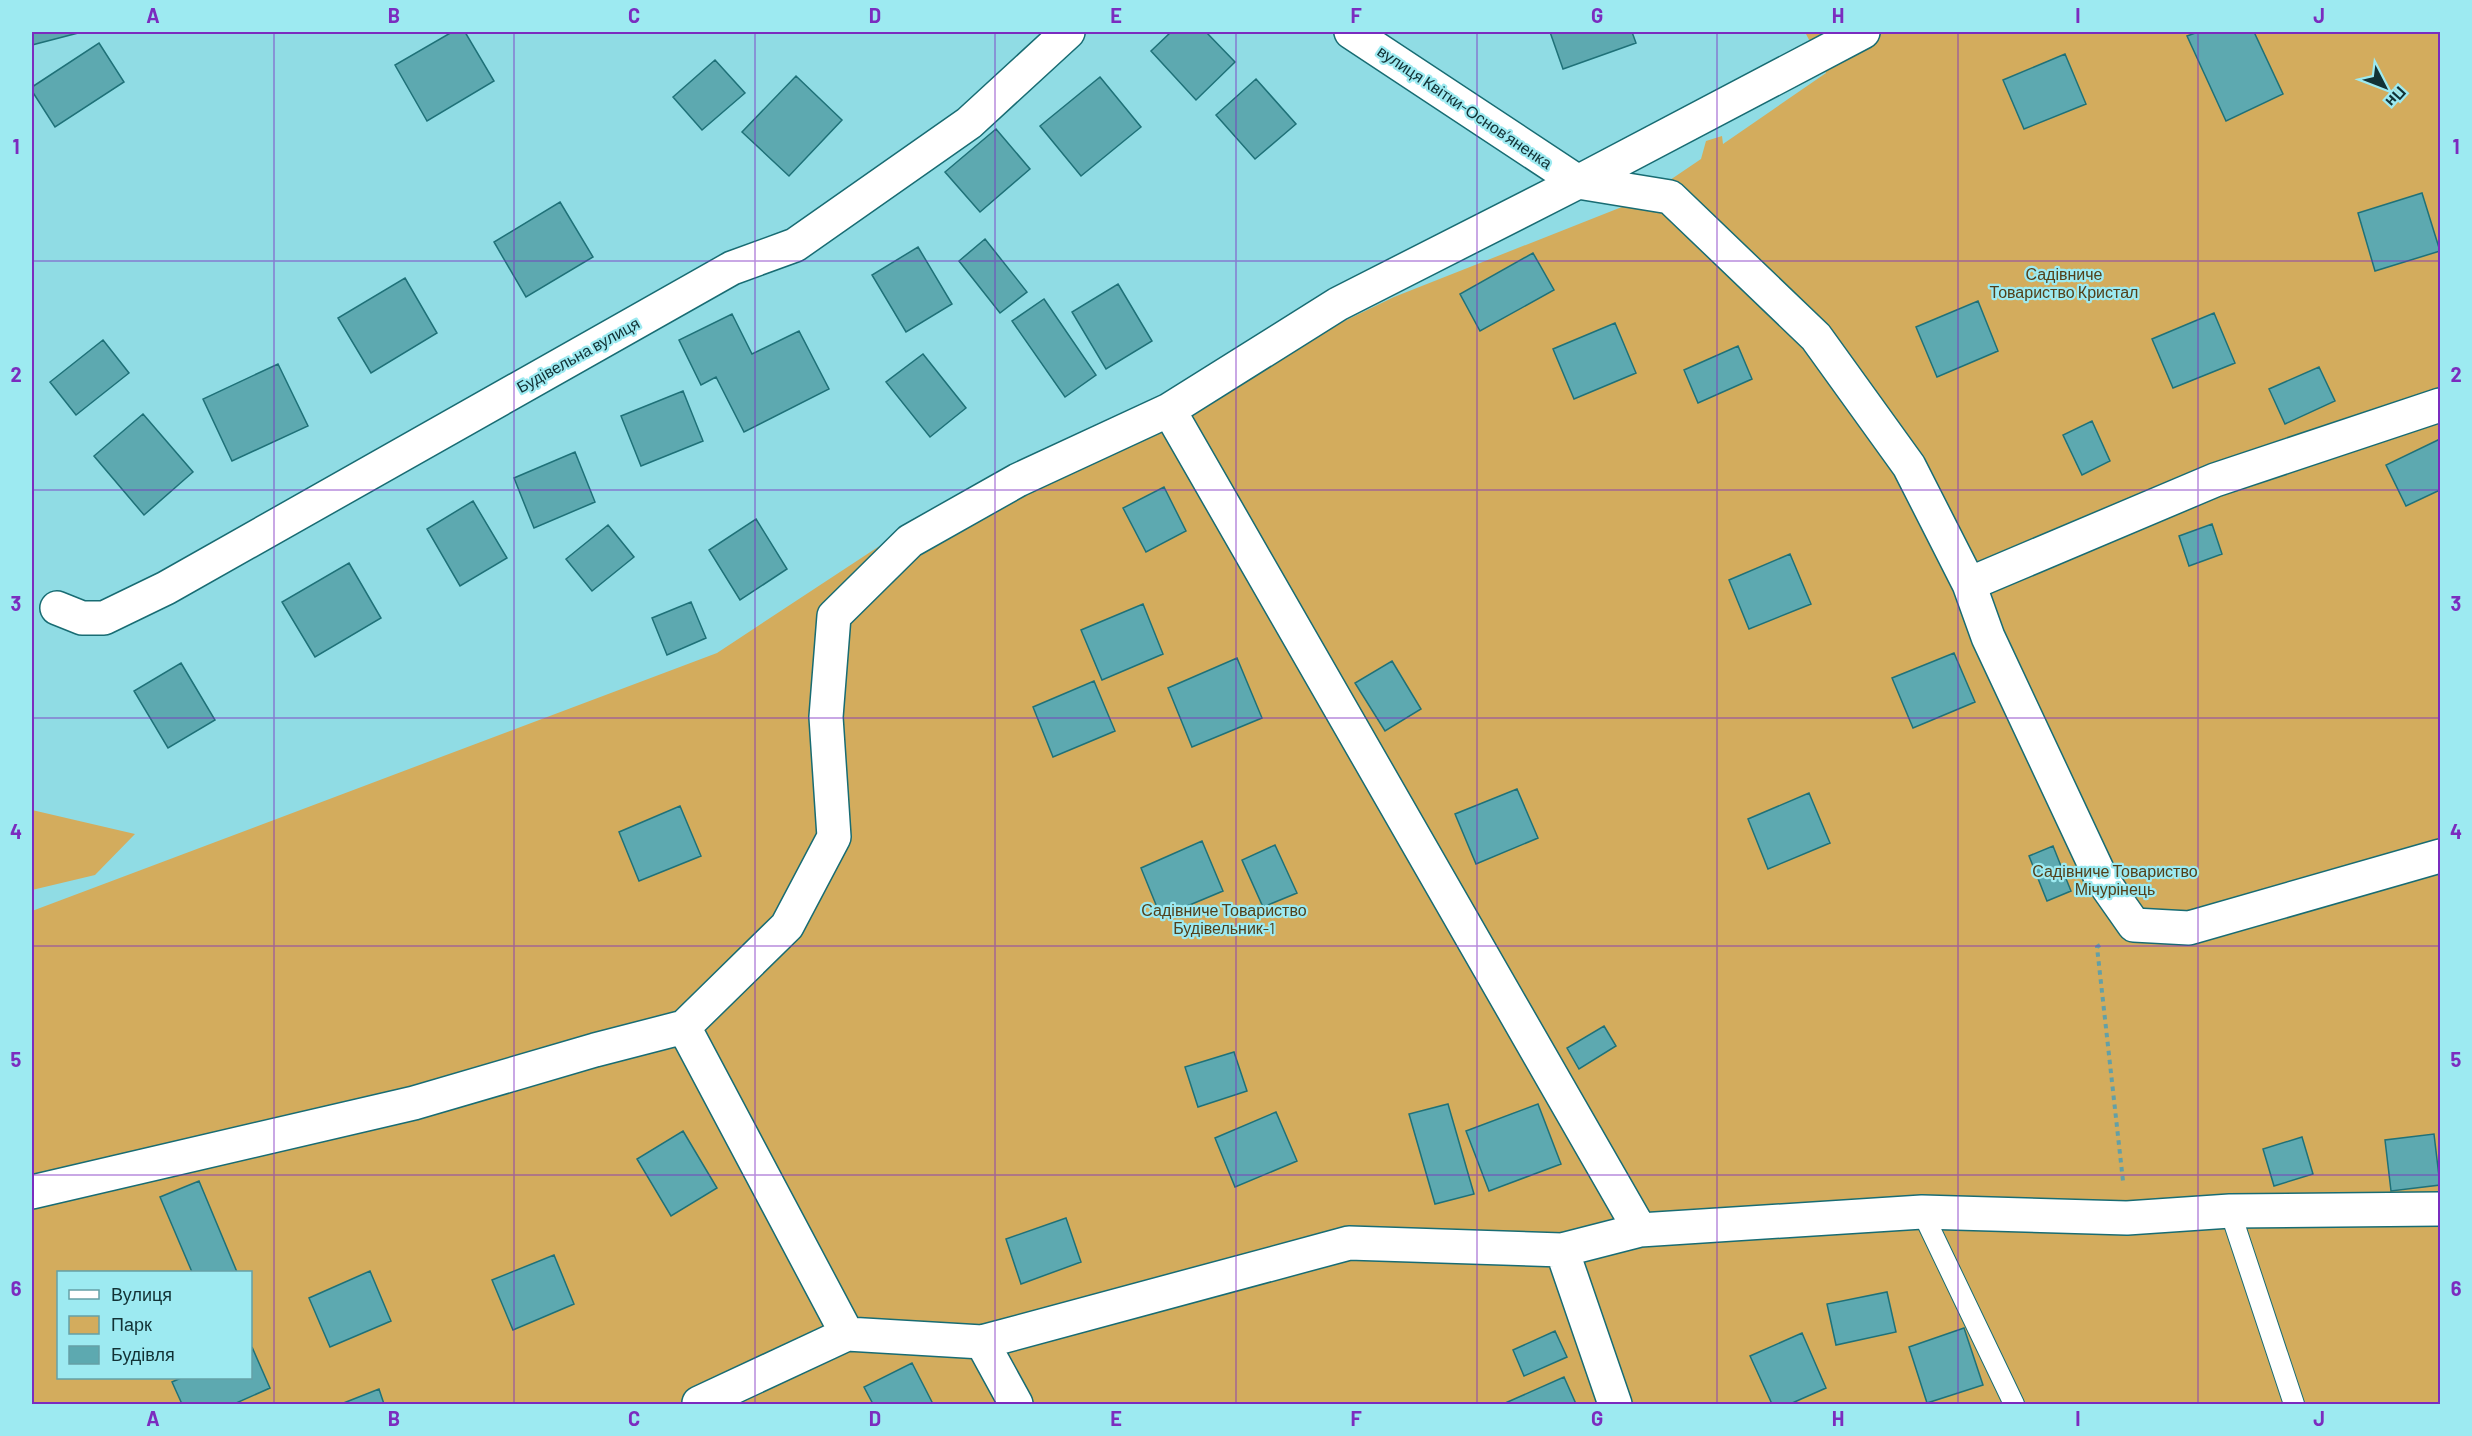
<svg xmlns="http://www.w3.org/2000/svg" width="2472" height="1436" font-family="Barlow,sans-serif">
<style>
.green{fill:#d3ac5d;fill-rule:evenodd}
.building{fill:#5da9b0;stroke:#1f7178;stroke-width:1.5}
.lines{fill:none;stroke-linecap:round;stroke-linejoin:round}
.lane-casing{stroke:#186c73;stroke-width:22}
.street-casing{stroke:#186c73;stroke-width:36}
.path{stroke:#63a0a6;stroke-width:4;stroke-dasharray:4.5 4.5;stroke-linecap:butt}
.lane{stroke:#fff;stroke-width:20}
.street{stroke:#fff;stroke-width:33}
.grid{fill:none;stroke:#7b2cbf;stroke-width:1.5;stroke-opacity:0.55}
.labels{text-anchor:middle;stroke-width:4.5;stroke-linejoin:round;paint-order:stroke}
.street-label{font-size:16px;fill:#123235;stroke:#9deaf1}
.park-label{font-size:16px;fill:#52401a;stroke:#9deaf1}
.neatline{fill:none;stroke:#7b2cbf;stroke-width:2}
.grid-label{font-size:20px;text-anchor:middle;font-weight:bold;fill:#7b2cbf}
</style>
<rect width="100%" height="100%" fill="#90dce4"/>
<path class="green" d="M 1805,32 L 2440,32 L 2440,1404 L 32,1404 L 32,911 L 717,653 L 878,547 L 1394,297 L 1642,199 L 1701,159 L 1706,141 L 1722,136 L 1723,144 L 1826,73 ZM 58,1272 L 250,1272 L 250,1378 L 58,1378 Z
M 32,810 L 135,834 L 95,875 L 32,890 Z"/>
<path class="building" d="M 32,32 L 82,32 L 32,45 Z
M 452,32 L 465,32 L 494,81 L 427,121 L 395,65 Z
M 1171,32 L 1206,32 L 1235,62 L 1196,100 L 1151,51 Z
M 1550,32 L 1632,32 L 1636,43 L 1563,69 Z
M 2198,32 L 2254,32 L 2283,94 L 2226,121 L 2187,36 Z
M 99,43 L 124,82 L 55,127 L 32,91 L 32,87 Z
M 2065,54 L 2086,104 L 2024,129 L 2003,80 Z
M 715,60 L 745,93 L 702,130 L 673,97 Z
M 796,76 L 842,120 L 789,176 L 742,132 Z
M 1100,77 L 1141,127 L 1081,176 L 1040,126 Z
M 1256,79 L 1296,124 L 1255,159 L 1216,115 Z
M 996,129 L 1030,169 L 980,212 L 945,172 Z
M 2422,193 L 2440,251 L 2375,271 L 2358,213 Z
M 560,202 L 593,257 L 526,297 L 494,242 Z
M 985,239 L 1027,292 L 1000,313 L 959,261 Z
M 918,247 L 952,304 L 906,332 L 872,275 Z
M 1533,253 L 1554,290 L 1480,331 L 1460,294 Z
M 405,278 L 437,333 L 371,373 L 338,318 Z
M 1118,284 L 1152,341 L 1106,369 L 1072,312 Z
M 1044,299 L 1096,375 L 1065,397 L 1012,321 Z
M 1978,301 L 1998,351 L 1937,377 L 1916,327 Z
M 2214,313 L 2235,363 L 2173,388 L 2152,339 Z
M 732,314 L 752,354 L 799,331 L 829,389 L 744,432 L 716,377 L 701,385 L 679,340 Z
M 1615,323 L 1636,373 L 1574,399 L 1553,349 Z
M 103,340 L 129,373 L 76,415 L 50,382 Z
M 1738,346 L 1752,379 L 1698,403 L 1684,370 Z
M 923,354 L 966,408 L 930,437 L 886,382 Z
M 278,364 L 308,426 L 232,461 L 203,399 Z
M 2319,367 L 2335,401 L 2285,424 L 2269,389 Z
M 683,391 L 703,441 L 641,466 L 621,416 Z
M 143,414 L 193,472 L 144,515 L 94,456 Z
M 2092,421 L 2110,461 L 2082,475 L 2063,435 Z
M 2440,439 L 2440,490 L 2406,506 L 2386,465 Z
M 575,452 L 595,502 L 534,528 L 514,478 Z
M 1164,487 L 1186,531 L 1146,552 L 1123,508 Z
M 473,501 L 507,558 L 460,586 L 427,529 Z
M 756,519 L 787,569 L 740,600 L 709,550 Z
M 2212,524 L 2222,554 L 2189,566 L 2179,536 Z
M 608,525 L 634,557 L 592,591 L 566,559 Z
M 1790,554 L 1811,604 L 1749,629 L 1729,580 Z
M 349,563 L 381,618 L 315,657 L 282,602 Z
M 691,602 L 706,638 L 667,655 L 652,618 Z
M 1143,604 L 1163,654 L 1102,680 L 1081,630 Z
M 1954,653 L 1975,702 L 1913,728 L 1892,678 Z
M 1237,658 L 1262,718 L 1192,747 L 1168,688 Z
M 1392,661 L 1421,709 L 1385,731 L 1355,683 Z
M 181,663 L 215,720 L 168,748 L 134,691 Z
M 1094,681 L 1115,731 L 1053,757 L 1033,707 Z
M 1517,789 L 1538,838 L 1476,864 L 1455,814 Z
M 1809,793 L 1830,843 L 1768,869 L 1748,819 Z
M 680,806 L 701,856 L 639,881 L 619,832 Z
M 1202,841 L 1223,891 L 1161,917 L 1141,868 Z
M 1275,845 L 1297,893 L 1263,907 L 1242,860 Z
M 2053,846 L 2071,891 L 2047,901 L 2029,856 Z
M 1604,1026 L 1616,1046 L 1579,1069 L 1567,1048 Z
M 1234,1052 L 1247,1091 L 1198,1107 L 1185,1067 Z
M 1448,1104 L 1474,1194 L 1435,1204 L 1409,1114 Z
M 1538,1104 L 1561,1164 L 1489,1191 L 1466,1131 Z
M 1276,1112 L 1297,1161 L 1235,1187 L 1215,1138 Z
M 683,1131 L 717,1188 L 671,1216 L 637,1159 Z
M 2434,1134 L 2440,1185 L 2391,1191 L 2385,1140 Z
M 2302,1137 L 2313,1174 L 2274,1186 L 2263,1149 Z
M 199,1181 L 237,1272 L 192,1272 L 160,1197 Z
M 1066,1218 L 1081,1262 L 1021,1284 L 1006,1239 Z
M 554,1255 L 574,1304 L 513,1330 L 492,1280 Z
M 370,1271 L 391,1321 L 330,1347 L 309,1298 Z
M 1887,1292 L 1896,1332 L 1836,1345 L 1827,1304 Z
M 1964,1328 L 1983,1385 L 1927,1403 L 1909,1347 Z
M 1555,1331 L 1567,1357 L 1524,1376 L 1513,1350 Z
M 1802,1333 L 1826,1388 L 1790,1404 L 1772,1404 L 1750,1356 Z
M 252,1347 L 270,1388 L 234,1404 L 182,1404 L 172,1382 L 181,1378 L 250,1378 Z
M 912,1363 L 933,1404 L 873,1404 L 864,1387 Z
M 1564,1377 L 1576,1404 L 1503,1404 Z
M 379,1389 L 384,1404 L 341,1404 Z"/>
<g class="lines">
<g class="lane-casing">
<path id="lane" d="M 2230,1211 L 2294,1404
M 1922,1212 L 2014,1404"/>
</g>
<g class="street-casing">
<path id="street" d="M 1351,32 L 1578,182 L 1670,197 L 1816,337 L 1909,466 L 1969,584 L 1988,637 L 2101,878 L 2134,925 L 2189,928 L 2440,856
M 1169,410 L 1640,1230
M 1969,584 L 2215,480 L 2440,405
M 57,608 L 82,618 L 104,618 L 166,588 L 732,268 L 795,245 L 969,123 L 1068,32
M 684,1027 L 847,1334
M 32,1192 L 414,1103 L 595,1050 L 684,1027 L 787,926 L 834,837 L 826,717 L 834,616 L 910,541 L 1018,480 L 1169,410 L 1338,304 L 1578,182 L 1863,32
M 1562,1250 L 1615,1404
M 982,1342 L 1016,1404
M 699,1403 L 847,1334 L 982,1342 L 1349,1243 L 1562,1250 L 1640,1230 L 1922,1212 L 2127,1218 L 2230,1211 L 2440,1209"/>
</g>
<path class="path" d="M 2100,945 L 2097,947 L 2123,1181"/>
<use href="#lane" class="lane"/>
<use href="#street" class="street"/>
</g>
<path class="grid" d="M 274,32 L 274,1404M 514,32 L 514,1404M 755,32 L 755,1404M 995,32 L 995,1404M 1236,32 L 1236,1404M 1477,32 L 1477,1404M 1717,32 L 1717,1404M 1958,32 L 1958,1404M 2198,32 L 2198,1404M 32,261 L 2440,261M 32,490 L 2440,490M 32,718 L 2440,718M 32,946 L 2440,946M 32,1175 L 2440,1175"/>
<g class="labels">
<g class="street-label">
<text transform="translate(1465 107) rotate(34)" y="6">вулиця Квітки-Основʼяненка</text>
<text transform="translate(578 355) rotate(-29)" y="6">Будівельна вулиця</text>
</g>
<g class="park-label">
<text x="2064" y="280">Садівниче<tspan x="2064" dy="18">Товариство Кристал</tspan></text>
<text x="2115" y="877">Садівниче Товариство<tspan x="2115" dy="18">Мічурінець</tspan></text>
<text x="1224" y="916">Садівниче Товариство<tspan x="1224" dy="18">Будівельник-1</tspan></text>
</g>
</g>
<rect width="2472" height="1436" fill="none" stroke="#9deaf1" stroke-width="66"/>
<rect x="57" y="1271" width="195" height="108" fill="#9deaf1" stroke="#65a0a6" stroke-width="1.5"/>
<rect x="69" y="1290" width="30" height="9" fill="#ffffff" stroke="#65a0a6" stroke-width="1.5"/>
<text x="111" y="1301" font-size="18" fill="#123235">Вулиця</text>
<rect x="69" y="1316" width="30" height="18" fill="#d3ac5d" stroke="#65a0a6" stroke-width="1.5"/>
<text x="111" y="1331" font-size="18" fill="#123235">Парк</text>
<rect x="69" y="1346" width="30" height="18" fill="#5da9b0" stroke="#65a0a6" stroke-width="1.5"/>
<text x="111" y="1361" font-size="18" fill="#123235">Будівля</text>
<g transform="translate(2385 87) rotate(132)" stroke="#9deaf1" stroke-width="4.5" paint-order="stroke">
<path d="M0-4.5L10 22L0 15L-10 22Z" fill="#123235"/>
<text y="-9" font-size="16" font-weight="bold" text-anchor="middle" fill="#123235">Пн</text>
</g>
<rect x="33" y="33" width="2406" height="1370" class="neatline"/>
<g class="grid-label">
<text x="153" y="23">A</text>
<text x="394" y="23">B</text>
<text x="634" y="23">C</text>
<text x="875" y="23">D</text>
<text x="1116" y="23">E</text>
<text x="1356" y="23">F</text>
<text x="1597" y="23">G</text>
<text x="1838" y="23">H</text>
<text x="2078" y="23">I</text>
<text x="2319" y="23">J</text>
<text x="16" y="154">1</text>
<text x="2456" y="154">1</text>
<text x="16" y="382">2</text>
<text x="2456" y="382">2</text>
<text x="16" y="611">3</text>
<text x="2456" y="611">3</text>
<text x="16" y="839">4</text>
<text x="2456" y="839">4</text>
<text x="16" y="1067">5</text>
<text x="2456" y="1067">5</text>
<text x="16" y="1296">6</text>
<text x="2456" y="1296">6</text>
<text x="153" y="1426">A</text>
<text x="394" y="1426">B</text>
<text x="634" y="1426">C</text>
<text x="875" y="1426">D</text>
<text x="1116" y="1426">E</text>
<text x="1356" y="1426">F</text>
<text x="1597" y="1426">G</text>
<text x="1838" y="1426">H</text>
<text x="2078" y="1426">I</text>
<text x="2319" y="1426">J</text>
</g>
</svg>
